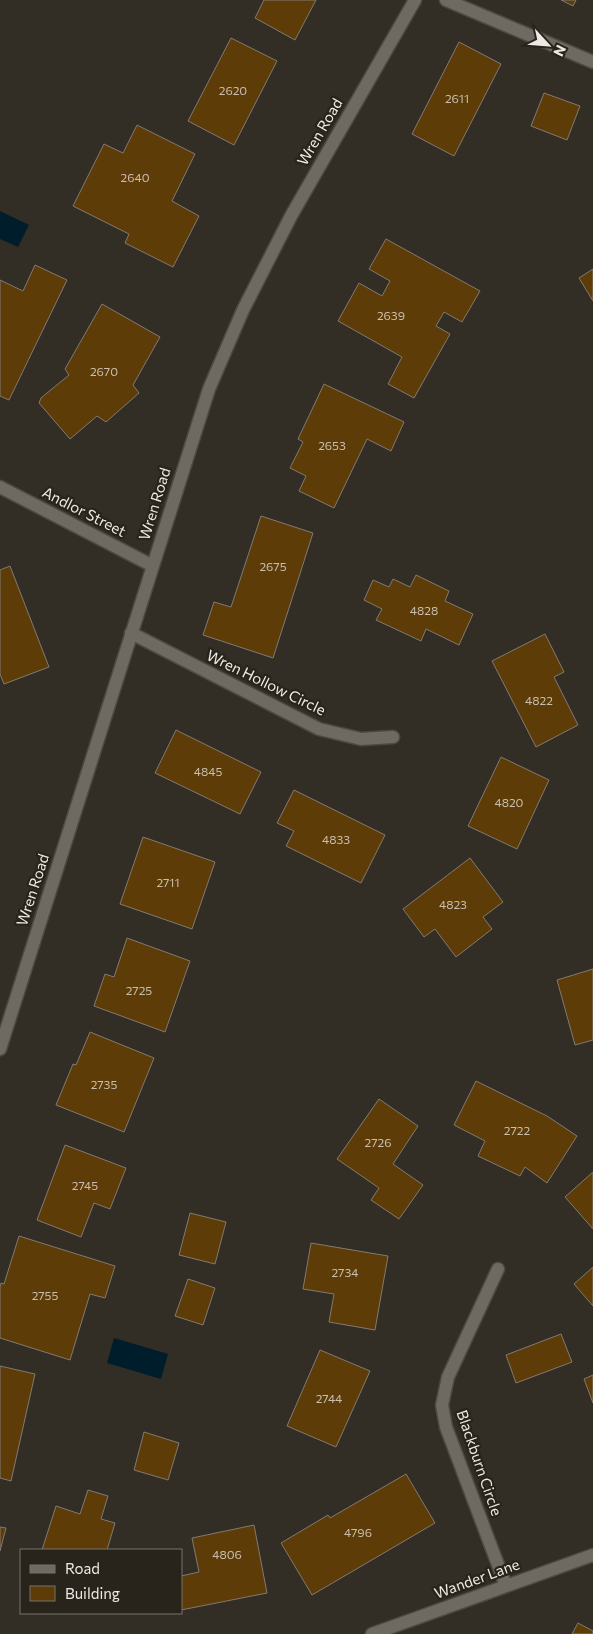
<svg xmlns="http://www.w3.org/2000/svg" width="593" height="1634" font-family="Commissioner,sans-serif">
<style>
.water{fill:#001d2c}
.building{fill:#5d3c08;stroke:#827a72}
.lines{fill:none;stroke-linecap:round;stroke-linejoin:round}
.minor-casing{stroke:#4d4842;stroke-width:15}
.minor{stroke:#6f6a61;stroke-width:12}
.labels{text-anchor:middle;stroke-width:4.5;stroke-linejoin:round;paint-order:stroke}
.number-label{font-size:12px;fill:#c9beae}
.street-label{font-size:15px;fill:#edeae5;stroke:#28231b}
</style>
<rect width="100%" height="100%" fill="#322d25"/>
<path class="water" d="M 0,211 L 29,225 L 18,247 L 0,239 Z
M 114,1338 L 168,1354 L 161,1379 L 107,1363 Z"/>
<path class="building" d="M 264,0 L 316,0 L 295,40 L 255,18 Z
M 561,0 L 576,0 L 573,6 Z
M 231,38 L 277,61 L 234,145 L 188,121 Z
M 459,42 L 501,64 L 454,156 L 412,134 Z
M 544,93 L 580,106 L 567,140 L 531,126 Z
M 137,125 L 195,154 L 172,201 L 199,216 L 173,267 L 125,243 L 129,234 L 73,206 L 104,144 L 123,153 Z
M 386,239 L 480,291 L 462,322 L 444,312 L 436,326 L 450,334 L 414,398 L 388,384 L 402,357 L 338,321 L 359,283 L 382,296 L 390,281 L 369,269 Z
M 35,265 L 67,280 L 9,400 L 0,396 L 0,280 L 23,291 Z
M 593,269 L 593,301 L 579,278 Z
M 102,304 L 160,337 L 133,385 L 139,393 L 106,422 L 97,416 L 70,439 L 39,403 L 41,398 L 69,375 L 65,369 Z
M 324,384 L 404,422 L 391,451 L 367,439 L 334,508 L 299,491 L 306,476 L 290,468 L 303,442 L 298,439 Z
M 261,516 L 313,533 L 273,658 L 203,635 L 214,602 L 231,607 Z
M 10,566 L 49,667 L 4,684 L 0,674 L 0,570 Z
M 416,575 L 449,591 L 445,601 L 473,614 L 459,645 L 426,629 L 421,641 L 376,620 L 382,609 L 364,600 L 373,580 L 389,587 L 393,579 L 410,587 Z
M 545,634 L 564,672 L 554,677 L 578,725 L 536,747 L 492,661 Z
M 176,730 L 261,772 L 240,814 L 155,773 Z
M 501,757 L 549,780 L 517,849 L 468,826 Z
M 294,790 L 385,835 L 361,883 L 286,846 L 294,831 L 277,823 Z
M 143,837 L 215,862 L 192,929 L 120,904 Z
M 470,858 L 503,902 L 483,917 L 492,929 L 456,957 L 435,929 L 424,937 L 403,909 Z
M 127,938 L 190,961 L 165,1032 L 94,1006 L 105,974 L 114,977 Z
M 593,969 L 593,1040 L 575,1045 L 557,980 Z
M 90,1032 L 154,1058 L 124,1132 L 56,1105 L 73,1064 L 76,1065 Z
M 476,1081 L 547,1116 L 577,1136 L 547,1183 L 525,1167 L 520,1176 L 478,1156 L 485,1141 L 454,1125 Z
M 379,1099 L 418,1126 L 393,1164 L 423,1185 L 399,1219 L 371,1200 L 379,1188 L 337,1159 Z
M 65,1145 L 126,1168 L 110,1209 L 94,1203 L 81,1237 L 37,1220 Z
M 593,1172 L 593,1229 L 565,1197 Z
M 190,1213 L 226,1222 L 215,1264 L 179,1255 Z
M 19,1236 L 115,1266 L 105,1298 L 90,1294 L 70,1360 L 0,1338 L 0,1287 L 1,1283 L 4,1284 Z
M 311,1243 L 388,1256 L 375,1330 L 329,1322 L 334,1294 L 303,1289 Z
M 593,1267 L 593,1306 L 574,1284 Z
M 188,1279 L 215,1288 L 203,1325 L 175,1316 Z
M 561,1334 L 572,1362 L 516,1383 L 506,1355 Z
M 320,1350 L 370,1371 L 336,1447 L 287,1426 Z
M 0,1366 L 35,1374 L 11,1481 L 0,1478 Z
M 593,1375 L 593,1403 L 584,1379 Z
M 144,1432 L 179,1443 L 168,1480 L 134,1470 Z
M 406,1474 L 435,1523 L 312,1595 L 281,1543 L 328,1515 L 330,1518 Z
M 88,1490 L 108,1496 L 101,1519 L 115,1523 L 107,1550 L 42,1550 L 56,1506 L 80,1514 Z
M 254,1525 L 267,1593 L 181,1610 L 181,1576 L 199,1572 L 192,1538 Z
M 0,1527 L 6,1528 L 0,1551 Z
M 578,1623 L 593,1631 L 593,1634 L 572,1634 Z"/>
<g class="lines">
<g class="minor-casing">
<path id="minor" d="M 446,0 L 593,62
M 0,487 L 153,566
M 131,633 L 319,729 L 361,739 L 393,737
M 0,1049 L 209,389 L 243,310 L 291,216 L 415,0
M 498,1269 L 448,1377 L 442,1405 L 446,1427 L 506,1586
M 372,1634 L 593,1555"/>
</g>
<use href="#minor" class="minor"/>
</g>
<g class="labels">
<g class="number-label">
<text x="233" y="95">2620</text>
<text x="457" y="103">2611</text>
<text x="135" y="182">2640</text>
<text x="391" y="320">2639</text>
<text x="104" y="376">2670</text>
<text x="332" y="450">2653</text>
<text x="273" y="571">2675</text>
<text x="424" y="615">4828</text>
<text x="539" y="705">4822</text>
<text x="208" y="776">4845</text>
<text x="509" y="807">4820</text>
<text x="336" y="844">4833</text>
<text x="168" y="887">2711</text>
<text x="453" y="909">4823</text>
<text x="139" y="995">2725</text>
<text x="104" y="1089">2735</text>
<text x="517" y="1135">2722</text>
<text x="378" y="1147">2726</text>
<text x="85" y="1190">2745</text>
<text x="345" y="1277">2734</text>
<text x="45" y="1300">2755</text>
<text x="329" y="1403">2744</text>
<text x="358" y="1537">4796</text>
<text x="227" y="1559">4806</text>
</g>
<g class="street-label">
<text transform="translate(320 132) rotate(-60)" y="5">Wren Road</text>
<text transform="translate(155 504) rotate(-73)" y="5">Wren Road</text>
<text transform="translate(84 512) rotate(27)" y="5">Andlor Street</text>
<text transform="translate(266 683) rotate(26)" y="5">Wren Hollow Circle</text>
<text transform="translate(33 890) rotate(-72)" y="5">Wren Road</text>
<text transform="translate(479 1463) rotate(71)" y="5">Blackburn Circle</text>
<text transform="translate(477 1579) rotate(-20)" y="5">Wander Lane</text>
</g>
</g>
<rect x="20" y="1549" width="162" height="65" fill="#28231b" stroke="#77736c"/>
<rect x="30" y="1565" width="25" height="8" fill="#6f6a61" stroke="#77736c"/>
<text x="65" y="1574" font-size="15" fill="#edeae5">Road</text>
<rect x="30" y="1586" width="25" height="15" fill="#5d3c08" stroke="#77736c"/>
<text x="65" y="1599" font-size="15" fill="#edeae5">Building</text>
<g transform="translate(548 45) rotate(116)" stroke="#28231b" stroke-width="4" paint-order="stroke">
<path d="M0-4L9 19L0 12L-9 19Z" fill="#edeae5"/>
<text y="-8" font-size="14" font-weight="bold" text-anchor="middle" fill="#edeae5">N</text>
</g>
</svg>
